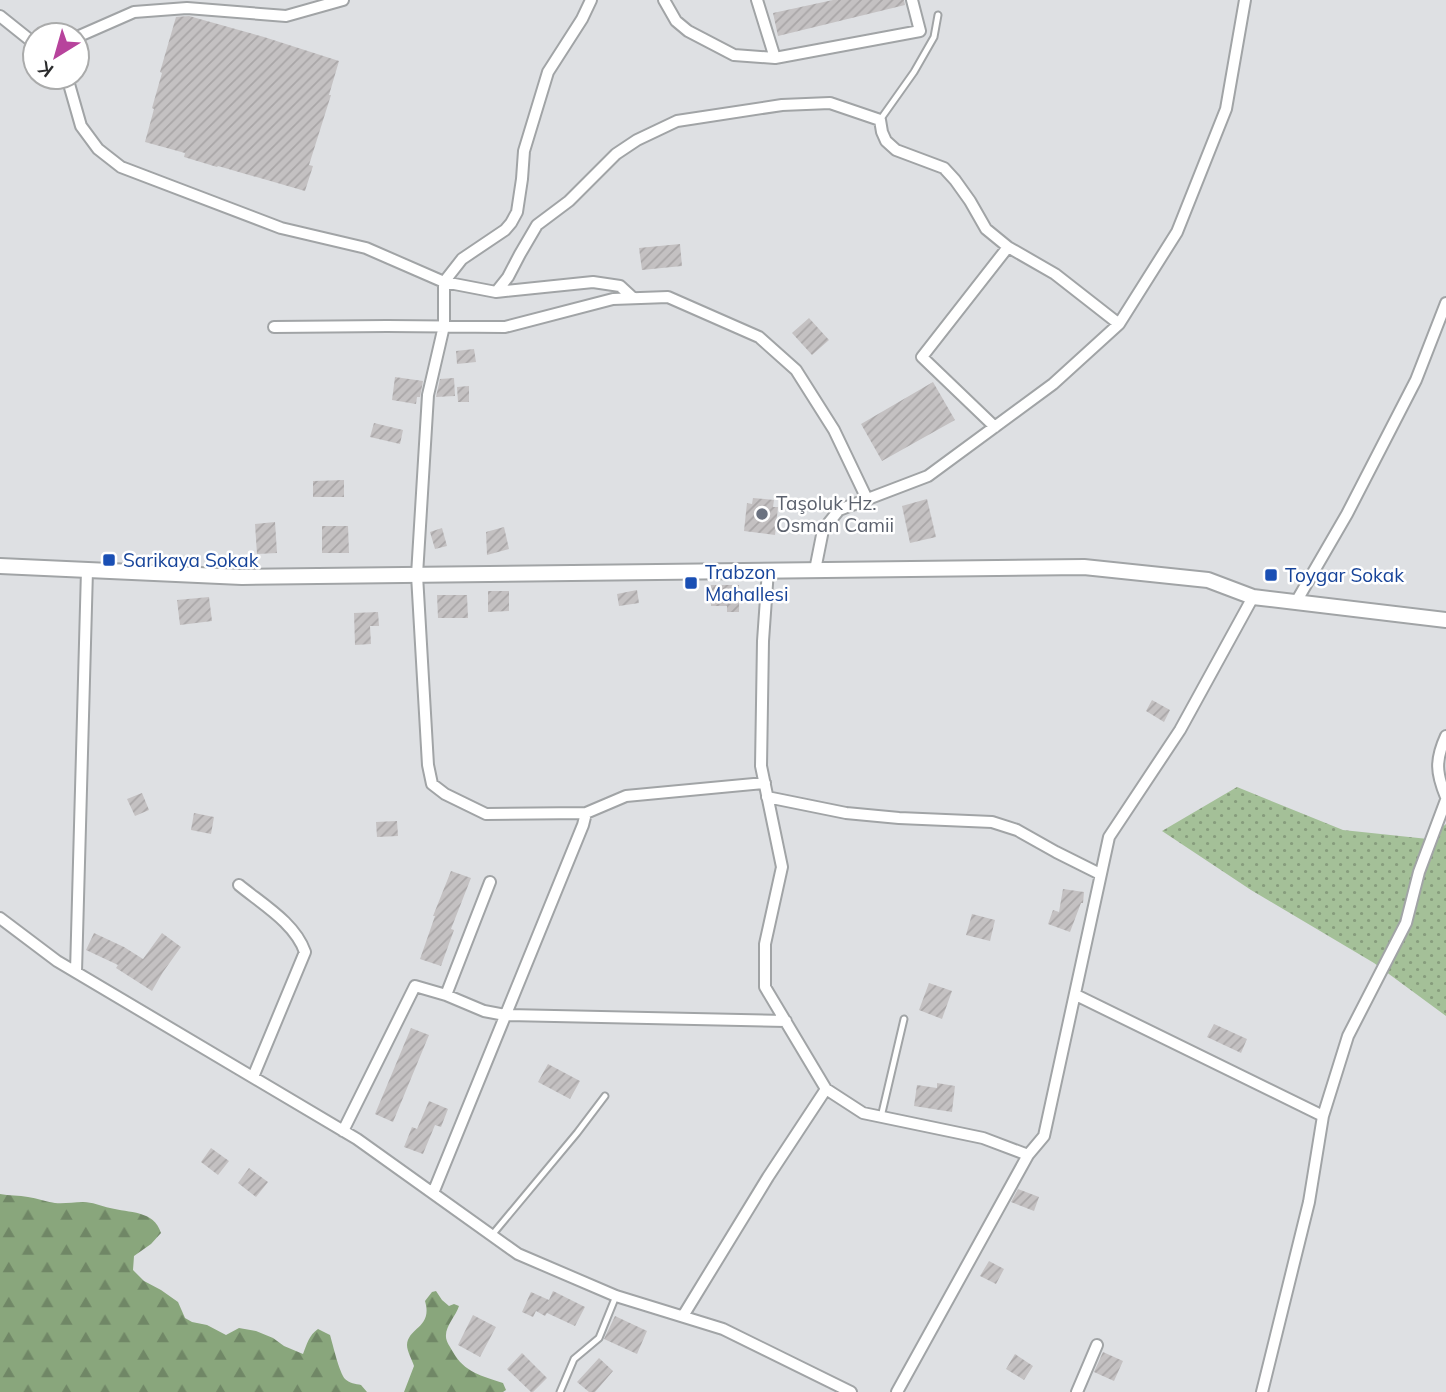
<svg xmlns="http://www.w3.org/2000/svg" width="1446" height="1392" font-family="Mulish,sans-serif">
<style>
.grass{fill:url(#grass-dots)}
.forest{fill:url(#forest-firs)}
.building{fill:url(#building-hatch)}
.lines{fill:none;stroke-linecap:round;stroke-linejoin:round}
.service-casing{stroke:#a1a4a6;stroke-width:9}
.minor-casing{stroke:#a1a4a6;stroke-width:14}
.tertiary-casing{stroke:#a1a4a6;stroke-width:18}
.service{stroke:#fff;stroke-width:5}
.minor{stroke:#fff;stroke-width:10}
.tertiary{stroke:#fff;stroke-width:14}
.worship-dot{fill:#6b7280;stroke:#fff;stroke-width:2.5}
.transit-dot{fill:#1a4fb4;stroke:#fff;stroke-width:2.5}
.labels{text-anchor:middle;stroke-width:5;stroke-linejoin:round;paint-order:stroke}
.worship-label{font-size:19px;fill:#5b616d;stroke:#fff;text-anchor:start}
.transit-label{font-size:19px;fill:#164399;stroke:#fff;text-anchor:start}
</style>
<defs>
<pattern id="grass-dots" width="8" height="8" patternUnits="userSpaceOnUse" patternTransform="scale(1.75)"><rect width="8" height="8" fill="#a4c098"/><path d="M2 2h.1M6 6h.1" fill="none" stroke="#869c7c" stroke-width="1.8" stroke-linecap="round"/></pattern>
<pattern id="forest-firs" width="22" height="20" patternUnits="userSpaceOnUse" patternTransform="scale(1.75)"><rect width="22" height="20" fill="#89a67c"/><path d="M5 1l3.5 6h-7zM16 11l3.5 6h-7z" fill="#708766"/></pattern>
<pattern id="building-hatch" width="6" height="6" patternUnits="userSpaceOnUse" patternTransform="scale(1.75)"><rect width="6" height="6" fill="#c4c1c2"/><path d="M-1 1l2-2M0 6l6-6M5 7l2-2" fill="none" stroke="#a9a6a7"/></pattern>
</defs>
<rect width="100%" height="100%" fill="#dee0e3"/>
<path class="grass" d="M 1237,787 L 1343,830 L 1428,839 L 1446,824 L 1446,1016 L 1374,963 L 1251,890 L 1162,831 Z"/>
<path class="forest" d="M 0,1194 C 9,1196 19,1195 28,1197 C 37,1198 46,1202 55,1203 C 64,1204 73,1202 83,1202 C 92,1202 101,1206 110,1208 C 129,1213 154,1210 161,1233 L 151,1244 L 134,1256 L 133,1270 L 144,1281 L 161,1290 L 178,1302 L 185,1318 L 192,1322 L 207,1325 L 226,1335 L 239,1328 L 256,1331 L 273,1338 L 284,1346 L 303,1354 C 307,1344 309,1335 318,1329 L 330,1335 C 333,1345 339,1372 345,1379 C 349,1383 356,1384 361,1385 L 367,1392 L 0,1392 Z
M 436,1291 L 442,1300 L 449,1306 L 454,1304 L 459,1306 C 456,1316 445,1326 446,1337 C 446,1341 450,1347 453,1352 C 464,1372 482,1376 503,1383 L 506,1390 L 503,1392 L 404,1392 L 414,1366 C 412,1360 407,1351 407,1345 C 408,1327 433,1328 425,1301 L 432,1292 Z"/>
<path class="building" d="M 833,0 L 904,0 L 905,5 L 778,36 L 773,13 Z
M 189,16 L 264,37 L 339,61 L 329,95 L 331,95 L 309,165 L 313,166 L 305,191 L 218,166 L 217,167 L 184,157 L 185,153 L 145,142 L 154,109 L 152,108 L 162,73 L 160,72 L 176,17 Z
M 680,244 L 682,266 L 642,270 L 639,248 Z
M 809,318 L 829,340 L 812,355 L 792,333 Z
M 474,349 L 476,362 L 457,364 L 456,351 Z
M 395,377 L 423,381 L 420,397 L 417,397 L 416,404 L 392,400 Z
M 454,378 L 455,396 L 436,397 L 440,379 Z
M 933,382 L 955,420 L 882,461 L 861,424 Z
M 469,386 L 469,402 L 458,402 L 457,387 Z
M 374,423 L 403,430 L 400,444 L 370,437 Z
M 344,480 L 344,497 L 313,497 L 313,481 Z
M 753,498 L 774,500 L 773,507 L 778,507 L 775,535 L 744,531 L 747,503 L 752,504 Z
M 927,499 L 936,537 L 910,543 L 902,506 Z
M 275,522 L 277,553 L 257,554 L 255,524 Z
M 322,526 L 348,526 L 349,553 L 322,553 Z
M 504,527 L 509,549 L 487,555 L 486,532 Z
M 442,528 L 447,546 L 435,549 L 430,532 Z
M 711,585 L 739,585 L 739,612 L 727,612 L 727,606 L 711,606 Z
M 637,590 L 639,603 L 619,606 L 617,594 Z
M 488,591 L 509,591 L 509,611 L 488,612 Z
M 437,595 L 467,595 L 468,618 L 438,618 Z
M 209,597 L 212,621 L 180,625 L 177,600 Z
M 378,612 L 379,626 L 370,626 L 371,644 L 355,645 L 354,613 Z
M 1152,700 L 1170,710 L 1164,722 L 1146,711 Z
M 142,793 L 149,810 L 135,816 L 127,799 Z
M 194,813 L 214,817 L 211,834 L 191,830 Z
M 397,821 L 398,836 L 377,837 L 376,822 Z
M 451,871 L 471,878 L 451,929 L 454,930 L 441,966 L 420,959 L 435,916 L 433,916 Z
M 1063,889 L 1084,892 L 1083,903 L 1081,903 L 1070,932 L 1048,924 L 1053,910 L 1059,912 Z
M 972,914 L 995,920 L 990,941 L 966,935 Z
M 94,933 L 124,947 L 143,959 L 162,933 L 181,947 L 163,972 L 152,991 L 116,968 L 118,965 L 86,950 Z
M 929,983 L 952,991 L 942,1019 L 919,1010 Z
M 1214,1024 L 1247,1039 L 1241,1053 L 1207,1037 Z
M 411,1028 L 429,1035 L 393,1122 L 375,1114 Z
M 548,1064 L 580,1081 L 570,1099 L 538,1082 Z
M 937,1083 L 955,1086 L 952,1112 L 914,1106 L 917,1085 L 937,1088 Z
M 429,1101 L 448,1109 L 441,1127 L 435,1125 L 423,1154 L 404,1147 L 412,1127 L 417,1129 Z
M 211,1148 L 229,1161 L 218,1175 L 201,1162 Z
M 249,1168 L 268,1182 L 256,1197 L 238,1183 Z
M 1018,1189 L 1039,1197 L 1034,1211 L 1011,1202 Z
M 989,1261 L 1004,1269 L 996,1284 L 980,1276 Z
M 553,1291 L 585,1307 L 575,1326 L 547,1313 L 545,1316 L 536,1311 L 533,1317 L 522,1312 L 531,1292 L 549,1300 Z
M 473,1315 L 496,1327 L 480,1357 L 458,1345 Z
M 615,1316 L 647,1331 L 637,1354 L 604,1339 Z
M 1103,1352 L 1123,1361 L 1114,1381 L 1094,1372 Z
M 522,1353 L 547,1378 L 533,1392 L 531,1392 L 507,1369 Z
M 1015,1354 L 1033,1366 L 1024,1380 L 1006,1369 Z
M 599,1358 L 613,1371 L 595,1392 L 589,1392 L 577,1382 Z"/>
<g class="lines">
<g class="service-casing">
<path id="service" d="M 880,120 L 914,72 L 934,37 L 938,15
M 881,1117 L 904,1019
M 492,1235 L 577,1133 L 605,1096
M 560,1392 L 574,1359 L 599,1338 L 616,1296"/>
</g>
<g class="minor-casing">
<path id="minor" d="M 591,0 L 582,19 L 548,72 L 524,151 L 522,179 L 517,212 L 511,223 L 505,230 L 462,259 L 444,282 L 444,326 L 428,395 L 417,575 L 428,765 L 432,784 L 445,794 L 486,814 L 586,813 L 626,796 L 765,783
M 664,0 L 676,21 L 688,31 L 734,55 L 775,58 L 920,31 L 912,0
M 757,0 L 775,58
M 0,16 L 35,44
M 77,37 L 134,12 L 187,8 L 286,16 L 343,0
M 67,77 L 81,126 L 98,149 L 121,167 L 281,228 L 366,248 L 444,282 L 496,292 L 593,282 L 620,286 L 633,298
M 496,292 L 508,277 L 520,254 L 537,225 L 569,201 L 616,154 L 637,140 L 677,121 L 782,105 L 830,103 L 880,120 L 882,132 L 886,141 L 896,150 L 944,168 L 955,180 L 970,201 L 986,229 L 1008,247 L 1055,274 L 1119,324
M 274,327 L 387,326 L 505,327 L 613,299 L 668,297 L 759,337 L 796,370 L 834,430 L 867,499
M 995,427 L 922,357 L 1008,247
M 768,570 L 763,641 L 761,766 L 782,867 L 765,944 L 765,987 L 826,1089 L 863,1113 L 983,1138 L 1028,1155
M 815,570 L 823,530 L 839,510 L 928,476 L 1053,384 L 1119,324 L 1177,232 L 1226,109 L 1245,0
M 1296,602 L 1347,514 L 1416,380 L 1446,303
M 1446,736 C 1435,760 1436,773 1446,797
M 767,797 L 846,813 L 899,818 L 992,822 L 1017,830 L 1056,852 L 1100,874
M 239,885 C 262,904 295,923 305,952 L 253,1077
M 0,918 L 57,961 L 357,1139 L 518,1254 L 616,1296 L 723,1329 L 851,1392
M 76,972 L 87,570
M 446,995 L 484,1011 L 505,1015 L 786,1021
M 1076,995 L 1323,1116
M 343,1131 L 415,986 L 446,995 L 490,882
M 433,1193 L 583,825 L 586,813
M 683,1316 L 768,1177 L 826,1089
M 897,1392 L 1028,1155 L 1044,1136 L 1109,837 L 1180,730 L 1253,597
M 1077,1392 L 1097,1345
M 1262,1392 L 1309,1202 L 1323,1116 L 1348,1036 L 1406,923 L 1419,872 L 1446,800"/>
</g>
<g class="tertiary-casing">
<path id="tertiary" d="M 0,566 L 242,577 L 1084,567 L 1208,580 L 1253,597 L 1446,620"/>
</g>
<use href="#service" class="service"/>
<use href="#minor" class="minor"/>
<use href="#tertiary" class="tertiary"/>
</g>
<circle class="worship-dot" cx="762" cy="514" r="7"/>
<g class="transit-dot">
<rect x="102" y="553" width="14" height="14" rx="3.5"/>
<rect x="1264" y="568" width="14" height="14" rx="3.5"/>
<rect x="684" y="576" width="14" height="14" rx="3.5"/>
</g>
<g class="labels">
<g class="worship-label">
<text x="776" y="510">Taşoluk Hz.<tspan x="776" dy="22">Osman Camii</tspan></text>
</g>
<g class="transit-label">
<text x="123" y="567">Sarikaya Sokak</text>
<text x="705" y="579">Trabzon<tspan x="705" dy="22">Mahallesi</tspan></text>
<text x="1285" y="582">Toygar Sokak</text>
</g>
</g>
<g transform="translate(56 56) rotate(217)"><circle r="33" fill="#ffffff" stroke="#aaabab" stroke-width="2"/>
<path d="M0-5L12 26L0 18L-12 26Z" fill="#b7439c"/>
<text y="-10" font-size="19" font-weight="bold" text-anchor="middle" fill="#2b2c2d">K</text>
</g>
</svg>
